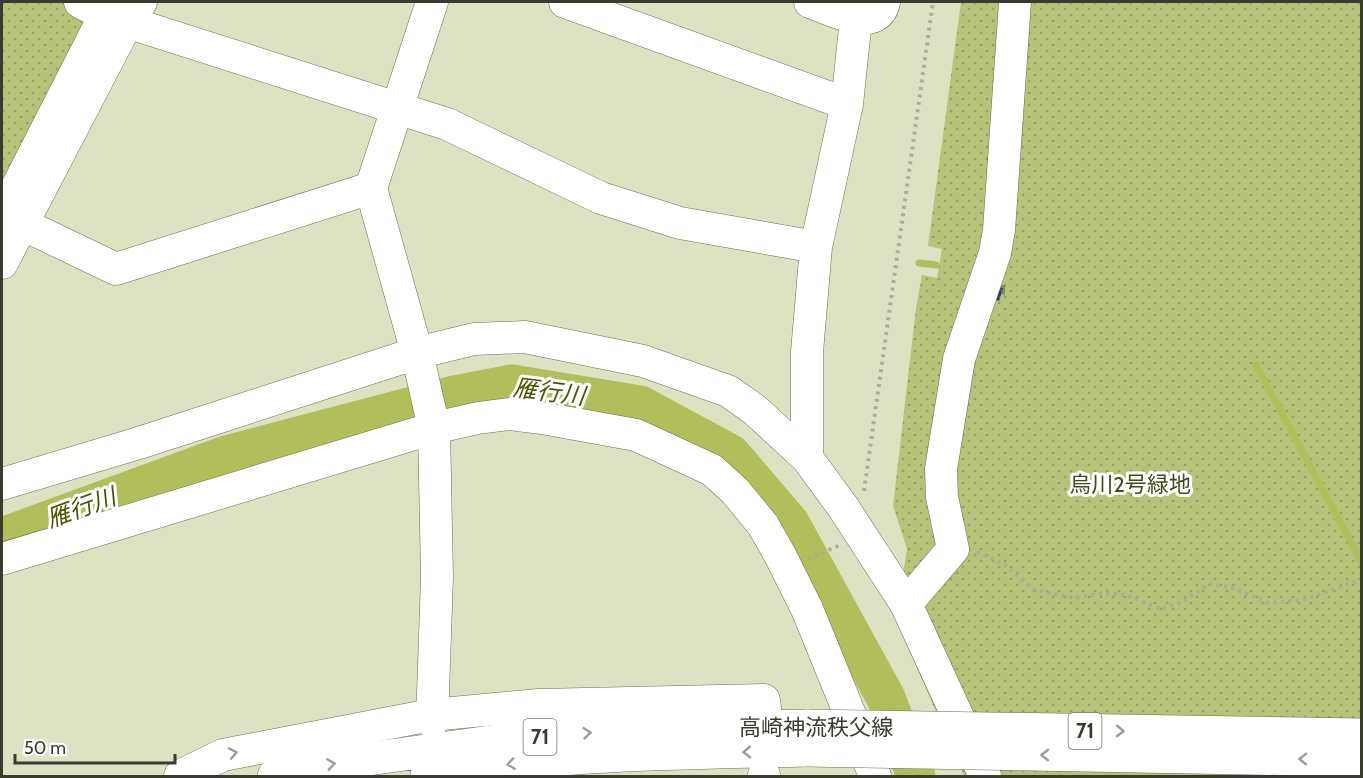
<svg xmlns="http://www.w3.org/2000/svg" width="1363" height="778" font-family="Cabin,'Noto Sans JP',sans-serif">
<style>
.park{fill:url(#park-dots)}
.lines{fill:none;stroke-linecap:round;stroke-linejoin:round}
.stream{stroke:#b1be59;stroke-width:7}
.river{stroke:#b1be59;stroke-width:39}
.building{fill:url(#building-back-hatch);filter:url(#shadow)}
.minor-casing{stroke:#696e50;stroke-width:33}
.major-casing{stroke:#696e50;stroke-width:34}
.path{stroke:#a9ae93;stroke-width:4;stroke-dasharray:3 4.5;stroke-linecap:butt}
.minor{stroke:#fff;stroke-width:32}
.major{stroke:#fff;stroke-width:33}
.major-bridge-casing{stroke:#696e50;stroke-width:34;stroke-linecap:butt}
.major-bridge{stroke:#fff;stroke-width:33}
.oneway{stroke:#9c9d96}
.labels{text-anchor:middle;stroke-width:6;stroke-linejoin:round;paint-order:stroke}
.shield{fill:#fff;stroke:#74766d;stroke-width:1.5}
.shield-label{font-size:21px;font-weight:bold;fill:#393b2e}
.park-label{font-size:22px;fill:#43491f;stroke:#fff}
.street-label{font-size:22px;fill:#393b2e;stroke:#fff}
.water-label{font-size:24px;font-style:italic;fill:#4c5404;stroke:#fff}
</style>
<defs>
<pattern id="park-dots" width="8" height="8" patternUnits="userSpaceOnUse" patternTransform="scale(1.5)"><rect width="8" height="8" fill="#b7c379"/><path d="M2 2h.1M6 6h.1" fill="none" stroke="#96a064" stroke-width="1.8" stroke-linecap="round"/></pattern>
<pattern id="building-back-hatch" width="6" height="6" patternUnits="userSpaceOnUse" patternTransform="scale(1.5)"><rect width="6" height="6" fill="#303481"/><path d="M-1 5l2 2M0 0l6 6M5-1l2 2" fill="none" stroke="#4e518e"/></pattern>
<filter id="shadow"><feDropShadow dx="5.5" dy="-5.5" stdDeviation="0" flood-color="#0004"/></filter>
</defs>
<rect width="100%" height="100%" fill="#dde3c2"/>
<path class="park" d="M 2,2 L 62,2 L 88,18 L 2,194 Z
M 961,2 L 1361,2 L 1361,776 L 964,776 L 896,620 L 907,549 L 893,506 L 916,308 L 922,275 L 937,278 L 942,249 L 928,246 Z"/>
<g class="lines">
<path class="stream" d="M 919,263 L 936,265
M 1256,365 L 1362,563"/>
<path class="river" d="M 2,537 L 226,455 L 450,396 L 512,384 L 640,405 L 731,454 L 790,523 L 886,698 L 916,776"/>
</g>
<path class="building" d="M 996,287 L 1003,288 L 999,301 L 992,298 Z"/>
<g class="lines">
<g class="minor-casing">
<path id="minor" d="M 80,2 L 105,15 L 447,124 L 601,198 L 680,223 L 816,247
M 565,2 L 847,104
M 810,2 C 828,8 878,35 884,2
M 12,197 L 105,15 L 114,2
M 2,211 L 22,224 L 116,269 L 371,188
M 2,263 L 128,21 L 141,2
M 807,458 L 807,352 L 816,247 L 847,104 L 856,19
M 2,484 L 139,443 L 417,353 L 474,339 L 525,337 L 643,361 L 728,391 L 755,410 L 807,458 L 843,507 L 906,604 L 985,776
M 2,559 L 434,428 L 478,418 L 509,414 L 542,418 L 636,435 L 712,470 L 735,491 L 763,525 L 780,555 L 807,609 L 875,776
M 906,604 L 953,549 L 942,497 L 941,469 L 959,359 L 995,253 L 999,230 L 1015,2
M 432,722 L 437,577 L 434,428 L 417,353 L 371,188 L 432,2
M 180,776 L 223,755 L 431,715 L 539,705 L 764,700 L 765,708
M 764,776 L 764,775"/>
</g>
<g class="major-casing">
<path id="major" d="M 274,776 L 317,766 L 520,738 L 673,728 L 809,726
M 427,776 C 551,753 680,753 806,750"/>
</g>
<path class="path" d="M 864,491 L 933,2
M 977,552 L 1002,563 L 1034,590 L 1075,598 L 1103,593 L 1126,595 L 1161,609 L 1182,602 L 1209,584 L 1230,587 L 1269,603 L 1303,600 L 1362,579
M 808,559 L 840,545"/>
<use href="#minor" class="minor"/>
<use href="#major" class="major"/>
<g class="major-bridge-casing">
<path id="major-bridge" d="M 809,726 L 1362,735
M 806,750 L 1362,760"/>
</g>
<use href="#major-bridge" class="major-bridge"/>
</g>
<defs><path id="oneway-chevron" d="M-2-3.5L2.5 0L-2 3.5" fill="none" stroke-width="1.6" stroke-linecap="round" stroke-linejoin="round" transform="scale(1.5)"/></defs>
<g class="oneway">
<use href="#oneway-chevron" transform="translate(1120 731) rotate(1)"/>
<use href="#oneway-chevron" transform="translate(587 733) rotate(-5)"/>
<use href="#oneway-chevron" transform="translate(747 752) rotate(179)"/>
<use href="#oneway-chevron" transform="translate(233 753) rotate(-11)"/>
<use href="#oneway-chevron" transform="translate(1045 755) rotate(-179)"/>
<use href="#oneway-chevron" transform="translate(1303 759) rotate(-179)"/>
<use href="#oneway-chevron" transform="translate(331 764) rotate(-8)"/>
<use href="#oneway-chevron" transform="translate(511 764) rotate(172)"/>
</g>
<g class="labels">
<g class="shield">
<rect x="1068.5" y="713" width="33" height="36" rx="4.5"/>
<rect x="523.5" y="719" width="33" height="36" rx="4.5"/>
</g>
<g class="shield-label">
<text x="1085" y="738">71</text>
<text x="540" y="744">71</text>
</g>
<g class="park-label">
<text x="1130" y="492">烏川2号緑地</text>
</g>
<g class="street-label">
<text x="816" y="735">高崎神流秩父線</text>
</g>
<g class="water-label">
<text transform="translate(549 392) rotate(7)" y="8">雁行川</text>
<text transform="translate(81 508) rotate(-20)" y="8">雁行川</text>
</g>
</g>
<rect width="1363" height="778" fill="none" stroke="#393b2e" stroke-width="6"/>
<path d="M15 754v9h160v-9" fill="none" stroke="#393b2e" stroke-width="3"/>
<text x="24" y="754" font-size="18" fill="#393b2e" stroke="#ffffff" stroke-width="4.5" paint-order="stroke">50 m</text>
</svg>
